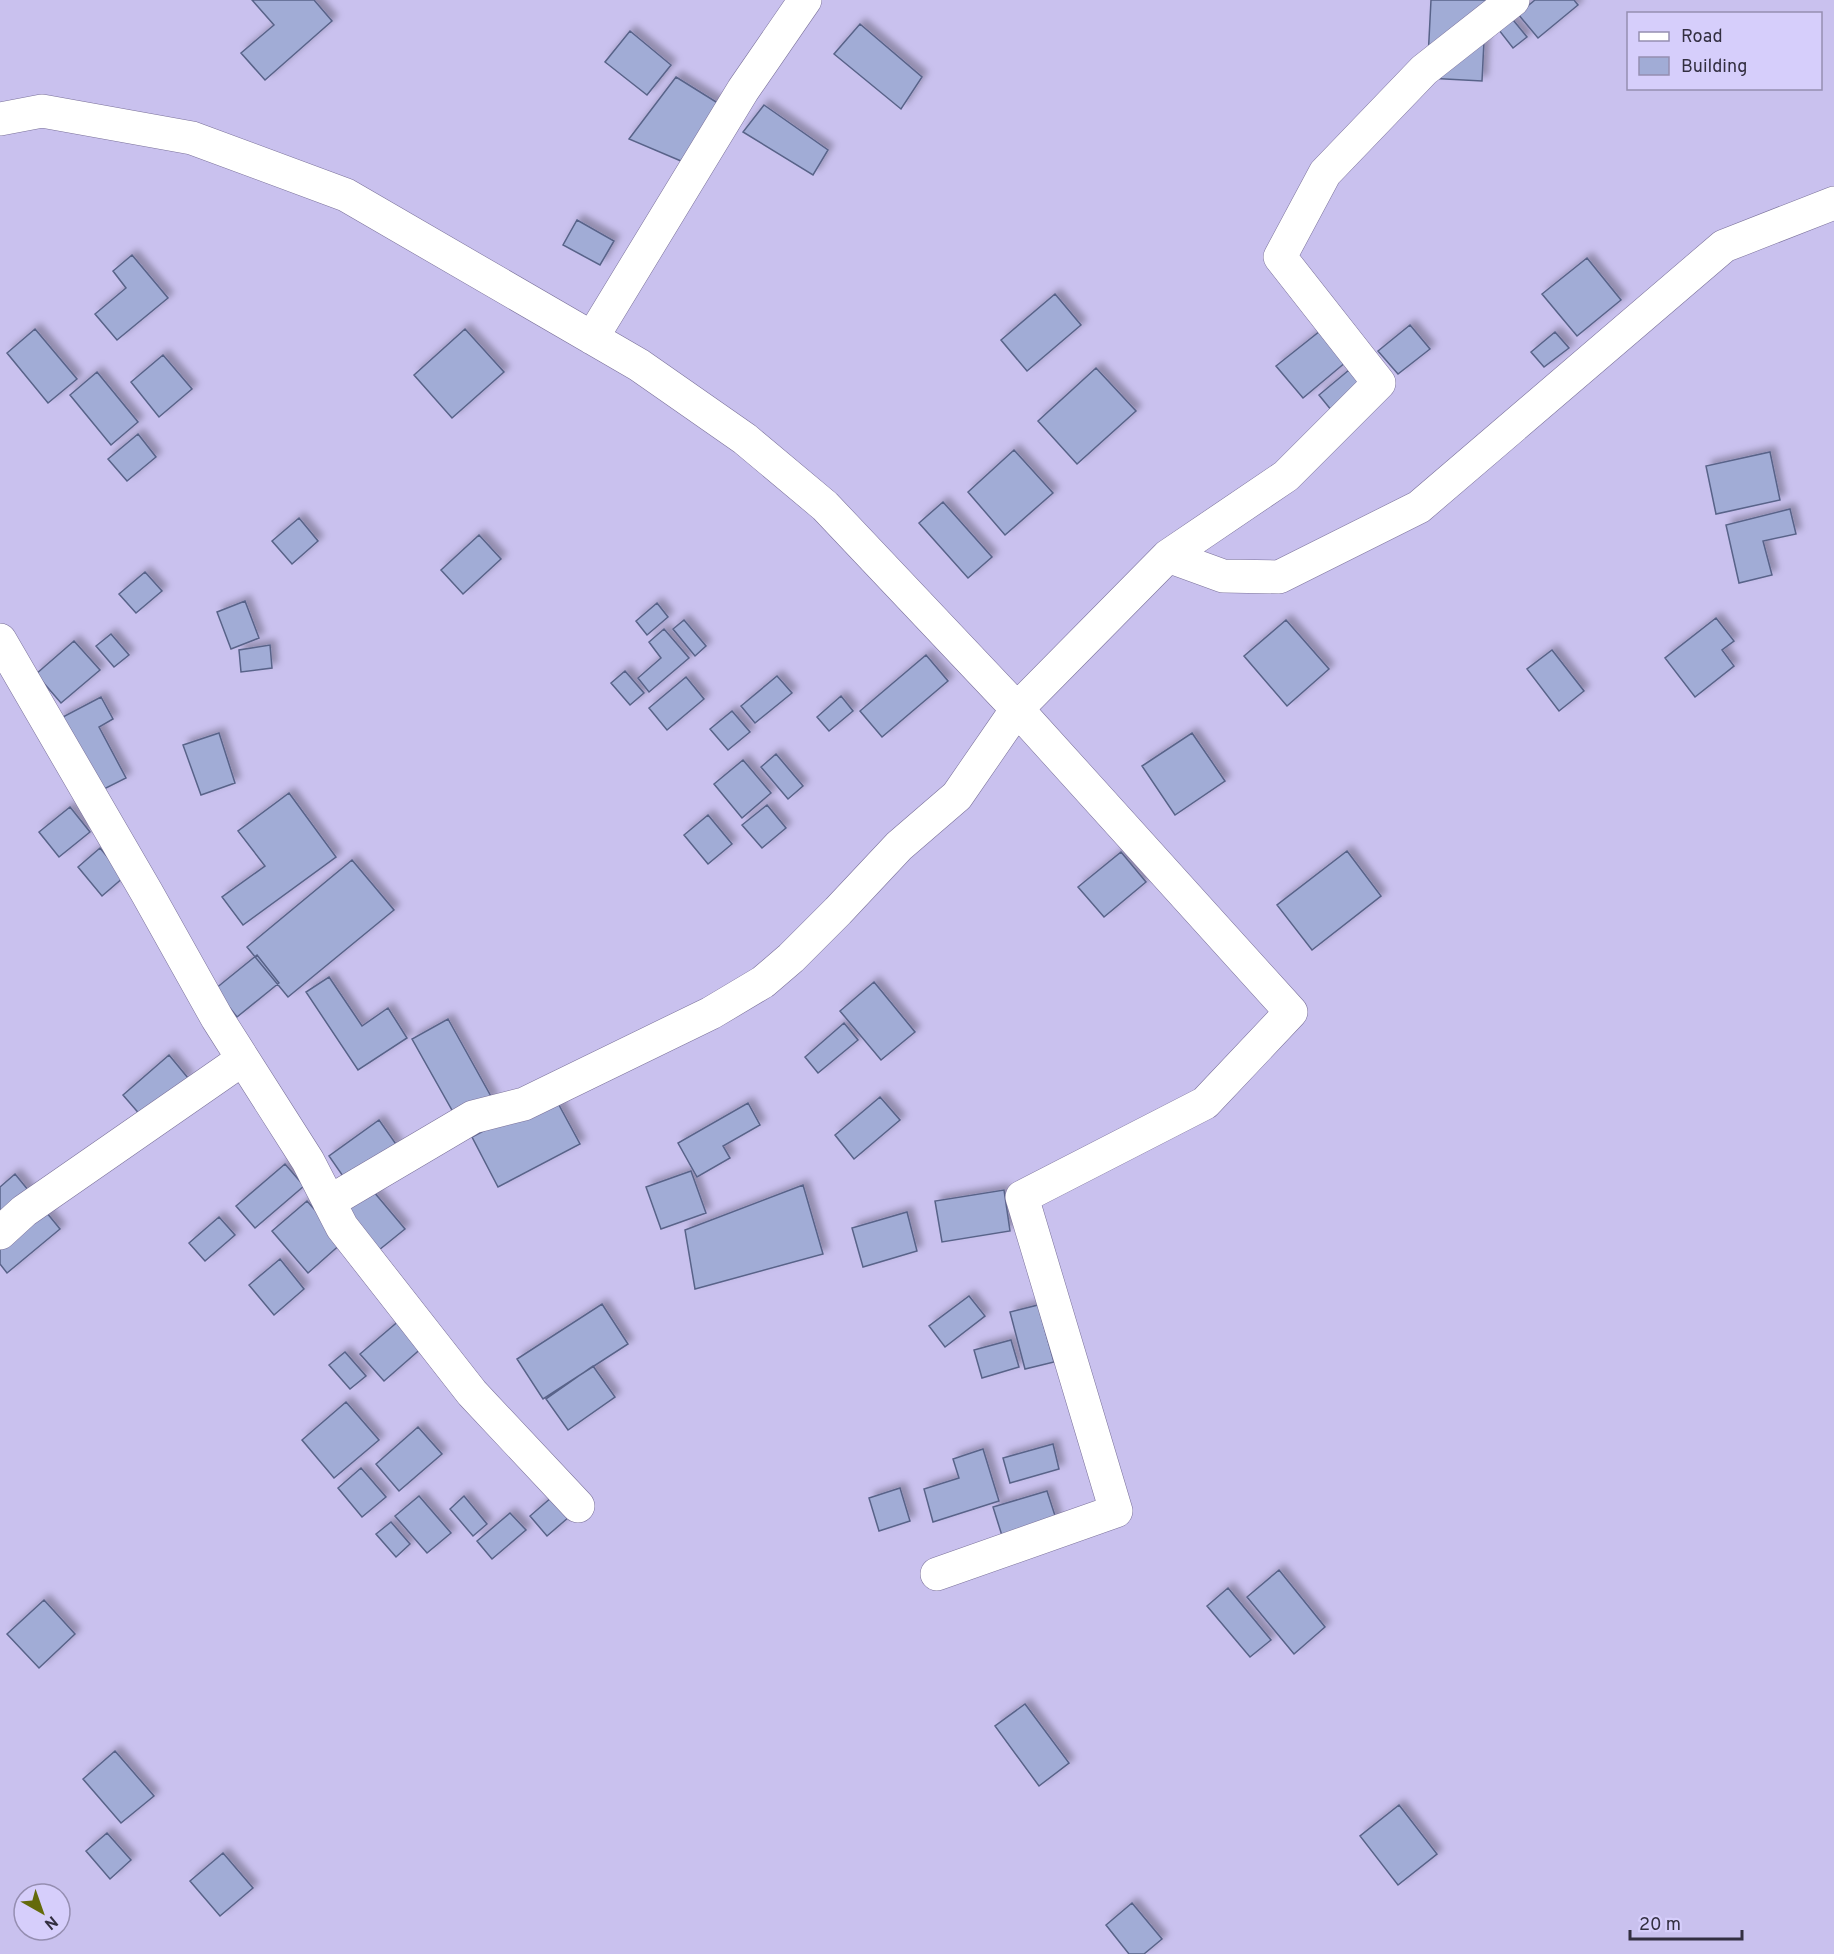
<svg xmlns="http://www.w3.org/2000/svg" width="1834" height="1954" font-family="Overpass,sans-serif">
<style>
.building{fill:#a1acd6;stroke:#596389;stroke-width:1.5;filter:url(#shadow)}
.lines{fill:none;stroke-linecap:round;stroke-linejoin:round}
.street-casing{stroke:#7a719a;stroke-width:34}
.street{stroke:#fff;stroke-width:33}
</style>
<defs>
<filter id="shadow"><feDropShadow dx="5.5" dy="-5.5" stdDeviation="3" flood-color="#0004"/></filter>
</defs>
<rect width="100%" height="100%" fill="#c9c1ee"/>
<path class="building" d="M 252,0 L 314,0 L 332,21 L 265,80 L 241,53 L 274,25 Z
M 1431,0 L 1486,0 L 1482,81 L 1427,78 Z
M 1535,0 L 1574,0 L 1578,5 L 1538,38 L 1518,14 Z
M 1509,15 L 1527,37 L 1513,48 L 1495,25 Z
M 860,24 L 922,77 L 901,109 L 834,54 Z
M 630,31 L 671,65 L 647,95 L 605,62 Z
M 676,77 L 721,105 L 681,161 L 629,139 Z
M 764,105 L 828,150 L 813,175 L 743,132 Z
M 577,220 L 614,241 L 600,265 L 563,245 Z
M 132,255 L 168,298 L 117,340 L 95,314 L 126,288 L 113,271 Z
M 1587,258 L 1621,300 L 1577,336 L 1542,294 Z
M 1055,294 L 1081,325 L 1027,371 L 1001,340 Z
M 1410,325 L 1430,349 L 1398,374 L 1378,351 Z
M 35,329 L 77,379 L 48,403 L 7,353 Z
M 465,329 L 504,372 L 452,418 L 414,375 Z
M 1320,331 L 1346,362 L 1303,398 L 1276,366 Z
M 1555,332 L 1569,348 L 1544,367 L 1531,352 Z
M 163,355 L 192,389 L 159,417 L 131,382 Z
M 1096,368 L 1136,411 L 1077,464 L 1038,421 Z
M 1349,370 L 1367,391 L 1336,416 L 1319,395 Z
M 97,372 L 138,422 L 111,445 L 70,395 Z
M 138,434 L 156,457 L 127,481 L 108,459 Z
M 1014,450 L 1053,493 L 1005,535 L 968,492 Z
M 1770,452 L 1780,500 L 1716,514 L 1706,466 Z
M 943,502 L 992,557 L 968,578 L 919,523 Z
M 1790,509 L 1796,534 L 1763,541 L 1772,575 L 1739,583 L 1726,525 Z
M 299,518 L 318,541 L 292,564 L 272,541 Z
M 479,535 L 501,559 L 463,594 L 441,570 Z
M 145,572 L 162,591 L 136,613 L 119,594 Z
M 245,601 L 259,638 L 231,649 L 217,612 Z
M 657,603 L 668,617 L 647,635 L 636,621 Z
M 1716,618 L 1734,641 L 1722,650 L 1734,666 L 1695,697 L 1665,658 Z
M 684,620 L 706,646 L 695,656 L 673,629 Z
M 1286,620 L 1329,669 L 1287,706 L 1244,656 Z
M 664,629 L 689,658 L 649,692 L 638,678 L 661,658 L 649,642 Z
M 111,634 L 129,655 L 114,667 L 96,646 Z
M 74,641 L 100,670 L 61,703 L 36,674 Z
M 270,645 L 272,668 L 241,672 L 239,650 Z
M 1552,650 L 1584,691 L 1559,711 L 1527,669 Z
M 926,655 L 948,681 L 882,737 L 860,711 Z
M 625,671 L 644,693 L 630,705 L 611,683 Z
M 777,676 L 792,693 L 755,723 L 741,706 Z
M 686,677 L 704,699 L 667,730 L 649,708 Z
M 841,696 L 853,711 L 829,731 L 817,717 Z
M 101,697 L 113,719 L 99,727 L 126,778 L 98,792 L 59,719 Z
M 732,711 L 750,732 L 728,750 L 710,729 Z
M 219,733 L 235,783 L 201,795 L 183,745 Z
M 1192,733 L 1225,781 L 1175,815 L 1142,766 Z
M 776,754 L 803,786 L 788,799 L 761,767 Z
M 743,760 L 771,793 L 742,818 L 714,784 Z
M 289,793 L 336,857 L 243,925 L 222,897 L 265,866 L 238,831 Z
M 767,805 L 786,828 L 762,848 L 742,825 Z
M 70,807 L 90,832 L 59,857 L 39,832 Z
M 708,815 L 732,844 L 708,864 L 684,835 Z
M 100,848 L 124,877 L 102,896 L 78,867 Z
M 1347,851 L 1381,896 L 1312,950 L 1277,905 Z
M 1121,852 L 1146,882 L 1104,917 L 1078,887 Z
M 352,860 L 394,910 L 288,997 L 247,947 Z
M 257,955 L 279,983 L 237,1017 L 215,989 Z
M 329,977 L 362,1026 L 388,1008 L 407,1038 L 358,1070 L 306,992 Z
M 874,982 L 915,1032 L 881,1060 L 840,1011 Z
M 448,1019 L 493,1100 L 457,1119 L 412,1039 Z
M 844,1023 L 858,1040 L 818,1073 L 805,1057 Z
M 169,1055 L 188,1078 L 142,1117 L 123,1095 Z
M 553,1094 L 580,1144 L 498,1187 L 472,1137 Z
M 880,1097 L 900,1120 L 854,1159 L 835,1135 Z
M 748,1103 L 760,1125 L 723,1146 L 730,1158 L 697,1177 L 678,1143 Z
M 379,1120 L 398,1147 L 347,1182 L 329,1156 Z
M 285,1164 L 304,1186 L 255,1228 L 236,1206 Z
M 691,1171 L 706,1213 L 661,1229 L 646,1187 Z
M 15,1174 L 60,1229 L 7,1273 L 0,1264 L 0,1187 Z
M 368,1185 L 405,1229 L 379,1250 L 342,1207 Z
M 803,1185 L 823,1254 L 695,1289 L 685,1230 Z
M 1004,1190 L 1010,1231 L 942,1242 L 935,1201 Z
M 307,1201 L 343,1242 L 308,1273 L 272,1231 Z
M 907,1212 L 917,1251 L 863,1267 L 852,1228 Z
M 219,1217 L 235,1235 L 205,1261 L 189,1243 Z
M 280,1259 L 304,1289 L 274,1315 L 249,1285 Z
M 969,1296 L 985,1316 L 945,1347 L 929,1326 Z
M 602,1304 L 628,1344 L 543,1399 L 517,1359 Z
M 1038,1305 L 1054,1362 L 1025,1369 L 1010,1312 Z
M 401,1319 L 424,1346 L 384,1381 L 360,1354 Z
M 1011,1340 L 1019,1367 L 982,1378 L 974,1350 Z
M 345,1352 L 366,1376 L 350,1389 L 329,1365 Z
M 593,1366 L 615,1397 L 568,1430 L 546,1399 Z
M 346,1402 L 379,1440 L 334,1478 L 302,1440 Z
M 418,1427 L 442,1454 L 399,1491 L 376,1464 Z
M 1053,1444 L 1059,1469 L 1010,1483 L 1003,1458 Z
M 983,1449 L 999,1501 L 933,1522 L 924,1489 L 959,1478 L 953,1459 Z
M 361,1468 L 386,1497 L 362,1517 L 338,1488 Z
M 900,1488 L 910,1521 L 879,1531 L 869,1498 Z
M 1047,1491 L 1058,1525 L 1004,1542 L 993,1507 Z
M 419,1496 L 451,1533 L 427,1553 L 395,1516 Z
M 464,1496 L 487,1524 L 473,1536 L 450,1509 Z
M 552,1497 L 569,1517 L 547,1536 L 530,1516 Z
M 510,1513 L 526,1530 L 492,1559 L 477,1541 Z
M 391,1522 L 410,1544 L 396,1557 L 376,1534 Z
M 1279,1570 L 1325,1627 L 1294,1654 L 1247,1597 Z
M 1228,1588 L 1271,1640 L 1250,1657 L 1207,1606 Z
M 44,1600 L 75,1634 L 39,1668 L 7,1634 Z
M 1025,1704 L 1069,1763 L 1039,1786 L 995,1726 Z
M 115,1751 L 154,1796 L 121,1823 L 83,1779 Z
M 1399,1805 L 1437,1854 L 1398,1885 L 1360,1836 Z
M 107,1833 L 131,1860 L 110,1879 L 86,1851 Z
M 223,1853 L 253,1888 L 220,1916 L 190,1881 Z
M 1132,1903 L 1162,1939 L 1144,1954 L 1129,1954 L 1106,1925 Z"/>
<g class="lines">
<g class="street-casing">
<path id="street" d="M 0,119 L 42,111 L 192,138 L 346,195 L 639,365 L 745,439 L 825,506 L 1017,709 L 957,796 L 899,846 L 838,911 L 791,958 L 763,982 L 711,1013 L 524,1104 L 473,1117 L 329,1202
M 592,338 L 743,90 L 805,0
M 1168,556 L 1223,576 L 1279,577 L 1419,507 L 1724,246 L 1834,203
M 0,640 L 147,893 L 217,1018 L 308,1161 L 342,1227 L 472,1393 L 578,1506
M 0,1233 L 24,1211 L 243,1059
M 937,1574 L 1116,1511 L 1022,1197 L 1205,1103 L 1291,1012 L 1017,709 L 1168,556 L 1286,476 L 1379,383 L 1280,257 L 1325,173 L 1424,70 L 1513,0"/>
</g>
<use href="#street" class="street"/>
</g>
<rect x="1627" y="12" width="195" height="78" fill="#d6cefb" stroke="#958eb1" stroke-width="1.5"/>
<rect x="1639" y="32" width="30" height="9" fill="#ffffff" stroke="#958eb1" stroke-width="1.5"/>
<text x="1681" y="42" font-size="18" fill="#332f41">Road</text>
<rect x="1639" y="57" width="30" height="18" fill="#a1acd6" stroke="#958eb1" stroke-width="1.5"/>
<text x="1681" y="72" font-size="18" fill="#332f41">Building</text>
<g transform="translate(42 1912) rotate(140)"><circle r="28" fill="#d6cefb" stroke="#958eb1" stroke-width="1.5"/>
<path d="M0-4.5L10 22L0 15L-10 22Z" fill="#646a0b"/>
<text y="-9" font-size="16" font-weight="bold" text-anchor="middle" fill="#332f41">N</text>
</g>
<path d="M1630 1930v9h112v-9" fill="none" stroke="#332f41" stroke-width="3"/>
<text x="1639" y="1930" font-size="18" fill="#332f41" stroke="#d6cefb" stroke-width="4.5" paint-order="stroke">20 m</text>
</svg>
